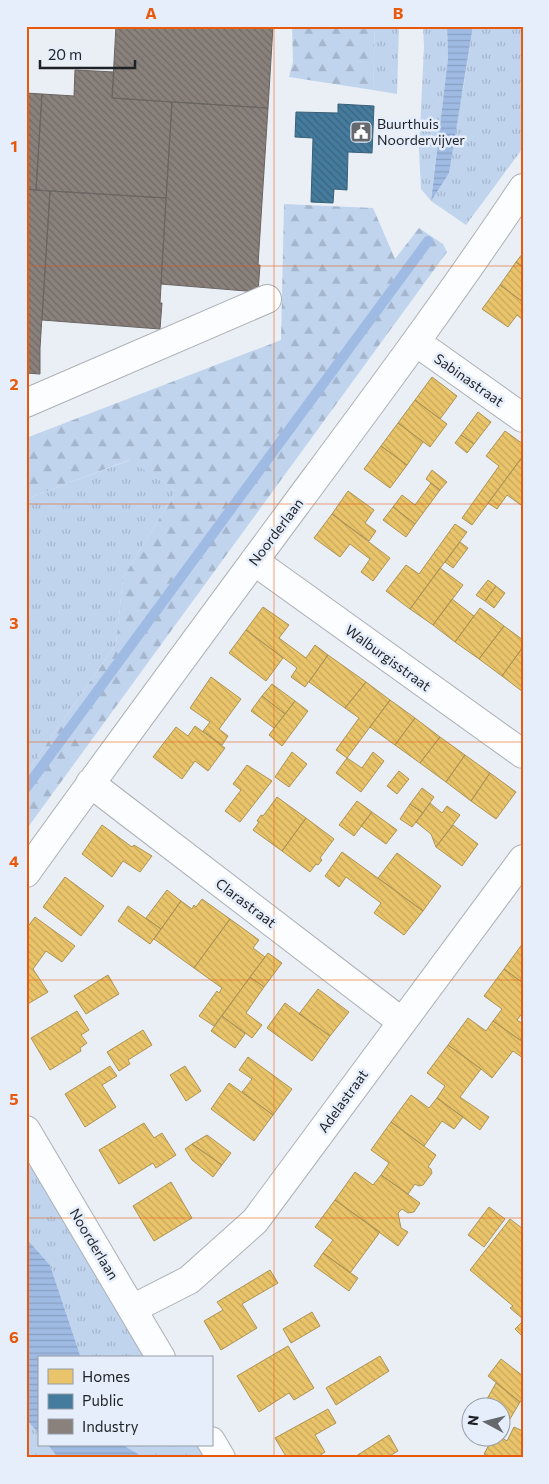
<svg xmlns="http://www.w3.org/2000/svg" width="549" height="1484" font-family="Commissioner,sans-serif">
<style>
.grass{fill:url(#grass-tufts)}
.forest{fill:url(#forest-firs)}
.water{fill:url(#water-rules)}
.homes{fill:url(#homes-back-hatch);stroke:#ac9355}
.public{fill:url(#public-back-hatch);stroke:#396079}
.industry{fill:url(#industry-back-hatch);stroke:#6a6462}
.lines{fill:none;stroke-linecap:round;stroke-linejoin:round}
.stream{stroke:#9fbbe3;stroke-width:10}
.minor-casing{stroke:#acb0b5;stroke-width:30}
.minor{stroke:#fcfdfe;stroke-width:28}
.grid{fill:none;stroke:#e8590c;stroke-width:1;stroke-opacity:0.55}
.labels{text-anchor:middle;stroke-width:5;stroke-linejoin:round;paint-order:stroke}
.poi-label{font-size:14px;fill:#1e2125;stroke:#e5eefa;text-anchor:start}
.street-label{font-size:14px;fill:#1e2125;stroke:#e5eefa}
.neatline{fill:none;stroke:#e8590c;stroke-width:2}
.grid-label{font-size:16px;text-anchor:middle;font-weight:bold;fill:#e8590c}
</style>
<defs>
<pattern id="grass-tufts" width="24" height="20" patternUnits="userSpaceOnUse" patternTransform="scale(1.25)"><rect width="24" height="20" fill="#c0d4ee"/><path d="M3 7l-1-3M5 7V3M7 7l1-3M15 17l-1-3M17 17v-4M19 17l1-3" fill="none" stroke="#a5b6cc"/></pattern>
<pattern id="forest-firs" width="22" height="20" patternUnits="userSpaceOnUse" patternTransform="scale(1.25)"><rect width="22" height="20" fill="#c0d4ee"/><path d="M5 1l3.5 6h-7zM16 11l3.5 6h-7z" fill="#a5b6cc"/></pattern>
<pattern id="water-rules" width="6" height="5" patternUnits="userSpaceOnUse" patternTransform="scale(1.25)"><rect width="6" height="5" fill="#9fbbe3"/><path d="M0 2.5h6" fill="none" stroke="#88a0c3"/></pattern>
<pattern id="homes-back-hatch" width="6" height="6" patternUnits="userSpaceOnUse" patternTransform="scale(1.25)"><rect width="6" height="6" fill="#e9c46a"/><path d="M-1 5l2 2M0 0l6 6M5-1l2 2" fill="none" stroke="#c7a85c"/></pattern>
<pattern id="public-back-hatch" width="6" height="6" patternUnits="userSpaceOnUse" patternTransform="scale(1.25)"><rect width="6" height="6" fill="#457b9d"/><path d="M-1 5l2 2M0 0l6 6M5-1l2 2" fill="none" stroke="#396480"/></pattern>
<pattern id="industry-back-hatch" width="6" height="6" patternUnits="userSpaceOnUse" patternTransform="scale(1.25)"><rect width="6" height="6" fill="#8a817c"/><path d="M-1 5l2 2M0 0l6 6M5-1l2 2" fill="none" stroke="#706965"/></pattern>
</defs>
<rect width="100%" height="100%" fill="#eaeff5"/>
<path class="grass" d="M 375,26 L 399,26 L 397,94 L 373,90 Z
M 423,26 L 447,26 L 448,58 L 431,200 L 463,90 L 473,26 L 523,26 L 523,148 L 466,225 L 431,201 L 421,189 L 419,151 L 424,46 Z
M 130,460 L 176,491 L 123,578 L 116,644 L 26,774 L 26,499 Z
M 26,1155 L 151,1358 L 81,1358 L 50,1265 L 26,1238 Z
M 26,1419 L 39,1434 L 39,1445 L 48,1445 L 58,1458 L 26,1458 Z
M 123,1445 L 204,1445 L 212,1458 L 145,1458 Z"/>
<path class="forest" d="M 292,26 L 375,26 L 373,90 L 289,77 L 293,62 Z
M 284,204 L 373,208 L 395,259 L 419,228 L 443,244 L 447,252 L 26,830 L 26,774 L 116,644 L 123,578 L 176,491 L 129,460 L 26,499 L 26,438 L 281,340 Z"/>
<path class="water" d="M 447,26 L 473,26 L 449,173 L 431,201 L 448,58 Z
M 26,1238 L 50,1265 L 81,1358 L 39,1358 L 39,1434 L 26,1419 Z
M 48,1445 L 123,1445 L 145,1458 L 58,1458 Z"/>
<path class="homes" d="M 523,253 L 523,267 L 516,262 Z
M 516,262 L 523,267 L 523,302 L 500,285 Z
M 500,285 L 523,302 L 523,320 L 517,315 L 508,327 L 482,309 Z
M 432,377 L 457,396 L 440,419 L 415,400 Z
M 415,400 L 447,424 L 430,447 L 398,423 Z
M 478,412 L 491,422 L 474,444 L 461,435 Z
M 398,423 L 423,442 L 407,465 L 381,446 Z
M 505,431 L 523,444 L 523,456 L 472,525 L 462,518 L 499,466 L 486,456 Z
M 461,435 L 474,444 L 467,453 L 455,443 Z
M 381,446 L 407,465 L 390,488 L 364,469 Z
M 523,456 L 523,502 L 521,505 L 507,495 L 497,509 L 488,503 Z
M 432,470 L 447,482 L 440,490 L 426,479 Z
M 431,483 L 440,490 L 415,524 L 393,507 L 402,495 L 415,505 Z
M 348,491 L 374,510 L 365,523 L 376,531 L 369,541 L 332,514 Z
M 393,507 L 415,524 L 406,537 L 383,520 Z
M 332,514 L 390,558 L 373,581 L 361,572 L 370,559 L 350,544 L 340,557 L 314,538 Z
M 455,524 L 467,532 L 410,609 L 386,591 L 406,565 L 419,574 Z
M 460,542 L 468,548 L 453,568 L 445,562 Z
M 440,568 L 463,585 L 433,625 L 410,609 Z
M 488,580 L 496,586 L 485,601 L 476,595 Z
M 496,586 L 505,593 L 494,608 L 485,601 Z
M 452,599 L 474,616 L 455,642 L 433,625 Z
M 263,607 L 289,625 L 279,638 L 306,658 L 315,645 L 328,655 L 305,687 L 291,677 L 297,668 L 246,630 Z
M 480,608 L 504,626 L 479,659 L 455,642 Z
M 504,626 L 523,640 L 523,647 L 502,676 L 479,659 Z
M 246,630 L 283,658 L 266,681 L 229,653 Z
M 523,647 L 523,692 L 502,676 Z
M 328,655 L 366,682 L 345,708 L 309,682 Z
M 211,677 L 241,699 L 219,729 L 228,736 L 222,745 L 203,731 L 210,722 L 190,708 Z
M 366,682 L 390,700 L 347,758 L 336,750 L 359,718 L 345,708 Z
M 272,684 L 295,701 L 285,714 L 262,696 Z
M 262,696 L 285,714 L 274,728 L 251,711 Z
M 390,700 L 415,718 L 395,745 L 370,727 Z
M 295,701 L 308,711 L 282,746 L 269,735 Z
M 415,718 L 440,737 L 420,763 L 395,745 Z
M 195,726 L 225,748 L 208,771 L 195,761 L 182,779 L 153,757 L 176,727 L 188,736 Z
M 440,737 L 465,755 L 446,782 L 420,763 Z
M 292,752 L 307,764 L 289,787 L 275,777 Z
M 373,752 L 384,761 L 361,792 L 336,773 L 347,758 L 362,768 Z
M 465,755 L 490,773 L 471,801 L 446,782 Z
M 247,765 L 272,781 L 240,822 L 225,811 L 241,790 L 233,784 Z
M 399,771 L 409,779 L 397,794 L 387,786 Z
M 490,773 L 516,792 L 496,819 L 471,801 Z
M 422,788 L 434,797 L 423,813 L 410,804 Z
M 277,797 L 306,818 L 282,851 L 253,830 L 259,822 L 257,821 L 261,815 L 263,816 Z
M 357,801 L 372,812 L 354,836 L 339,825 Z
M 430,803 L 442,813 L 447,806 L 460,815 L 436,847 L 431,834 L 416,822 Z
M 410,804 L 423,813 L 412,827 L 400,819 Z
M 372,812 L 397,830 L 386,844 L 361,826 Z
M 306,818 L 334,839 L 320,858 L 322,860 L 318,865 L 316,864 L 310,872 L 282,851 Z
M 102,825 L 132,847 L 134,845 L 152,856 L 140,872 L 123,861 L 112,877 L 82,854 Z
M 453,825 L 478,844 L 462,866 L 436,847 Z
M 342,852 L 423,911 L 404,935 L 374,913 L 381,903 L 346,877 L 339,887 L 325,876 Z
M 397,853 L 441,886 L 423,911 L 378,878 Z
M 65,877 L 104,906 L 81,936 L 43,907 Z
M 167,890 L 181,901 L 161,929 L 146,918 Z
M 202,899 L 230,919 L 194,968 L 154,939 L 181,901 L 192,909 L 194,905 L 196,907 Z
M 128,906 L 161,929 L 150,944 L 118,921 Z
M 35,917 L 75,946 L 62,962 L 46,951 L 33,969 L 48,992 L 26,1005 L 26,929 Z
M 230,919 L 259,940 L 253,948 L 265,957 L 214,1026 L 199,1016 L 217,991 L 219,993 L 222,988 L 194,968 Z
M 523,943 L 523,983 L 504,969 Z
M 268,953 L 282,963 L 264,987 L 250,977 Z
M 504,969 L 523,983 L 523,1012 L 517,1020 L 523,1024 L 523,1037 L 520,1040 L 493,1021 L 502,1009 L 484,996 Z
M 108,975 L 119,994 L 86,1014 L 74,996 Z
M 250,977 L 264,987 L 246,1013 L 262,1025 L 252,1038 L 222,1016 Z
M 318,989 L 349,1012 L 330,1036 L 299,1014 Z
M 285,1003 L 330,1036 L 312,1061 L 267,1028 Z
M 77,1011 L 89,1030 L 81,1035 L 87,1043 L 80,1048 L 81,1051 L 50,1070 L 31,1038 Z
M 222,1016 L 245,1034 L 235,1048 L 211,1031 Z
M 468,1018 L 486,1031 L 493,1021 L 520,1040 L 523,1042 L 523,1058 L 513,1051 L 492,1078 L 481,1069 L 448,1045 Z
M 143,1030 L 152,1045 L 128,1060 L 130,1064 L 119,1071 L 107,1052 Z
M 448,1045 L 481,1069 L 460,1097 L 489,1117 L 480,1130 L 437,1098 L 445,1086 L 427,1073 Z
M 248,1057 L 292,1089 L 273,1115 L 242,1092 L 252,1079 L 239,1070 Z
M 110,1066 L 117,1076 L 102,1085 L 116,1107 L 85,1127 L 65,1094 Z
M 185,1066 L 201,1091 L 186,1101 L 170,1075 Z
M 229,1083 L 273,1115 L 254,1141 L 211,1109 Z
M 411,1095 L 429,1108 L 437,1098 L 463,1117 L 454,1129 L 442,1121 L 424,1146 L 391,1122 Z
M 391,1122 L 436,1155 L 428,1167 L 431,1169 L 432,1173 L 423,1185 L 419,1186 L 415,1184 L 408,1194 L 381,1175 L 389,1163 L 371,1150 Z
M 144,1123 L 154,1138 L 162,1133 L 176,1155 L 156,1168 L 153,1163 L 119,1184 L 99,1150 Z
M 207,1135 L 231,1153 L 222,1165 L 192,1144 Z
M 192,1144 L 222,1165 L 213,1177 L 192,1160 L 185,1149 Z
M 355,1172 L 373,1185 L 381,1175 L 420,1203 L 414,1212 L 408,1213 L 402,1209 L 398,1213 L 401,1228 L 408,1232 L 398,1246 L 335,1200 Z
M 171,1182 L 192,1218 L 154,1241 L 133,1206 Z
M 335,1200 L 380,1232 L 350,1273 L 323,1253 L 333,1240 L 315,1227 Z
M 489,1207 L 505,1219 L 484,1247 L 468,1235 Z
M 510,1219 L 523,1229 L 523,1296 L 521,1298 L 523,1300 L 523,1319 L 510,1308 L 513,1306 L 470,1270 Z
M 323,1253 L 358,1278 L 349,1291 L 314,1266 Z
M 270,1270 L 278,1283 L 242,1304 L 257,1328 L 221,1350 L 204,1321 L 223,1310 L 217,1302 Z
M 312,1312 L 320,1326 L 291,1343 L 283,1329 Z
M 522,1322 L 523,1322 L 523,1337 L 515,1329 Z
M 288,1346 L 314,1388 L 294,1400 L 289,1393 L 259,1412 L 237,1376 Z
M 380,1356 L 389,1371 L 336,1405 L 326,1388 Z
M 501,1359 L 523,1376 L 523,1398 L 520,1402 L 488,1376 Z
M 496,1383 L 520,1402 L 507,1424 L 502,1421 L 502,1406 L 483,1406 Z
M 328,1409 L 336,1423 L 315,1435 L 325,1452 L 316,1458 L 287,1458 L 275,1438 Z
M 514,1427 L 523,1431 L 523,1458 L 491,1458 L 484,1454 L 494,1436 L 499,1436 L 507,1441 Z
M 389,1435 L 398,1451 L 386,1458 L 353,1458 Z"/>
<path class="public" d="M 338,104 L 374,106 L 372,153 L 348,152 L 347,190 L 334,189 L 333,203 L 311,202 L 313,138 L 295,137 L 296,112 L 338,113 Z"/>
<path class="industry" d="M 116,26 L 273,26 L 268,108 L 112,98 Z
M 75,70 L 114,72 L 112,98 L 172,102 L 166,198 L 36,190 L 42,94 L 74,96 Z
M 26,93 L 42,94 L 36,190 L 26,189 Z
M 172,102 L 268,108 L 258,265 L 260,265 L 258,292 L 161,284 Z
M 26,189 L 50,191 L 40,348 L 40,374 L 26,373 Z
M 50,191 L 166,198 L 160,303 L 162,303 L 160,329 L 42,320 Z"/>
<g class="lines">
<path class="stream" d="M 26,788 L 428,241"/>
<g class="minor-casing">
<path id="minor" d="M 416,342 L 523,418
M 26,403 L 267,299
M 254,561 L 523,754
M 90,783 L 402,1022
M 26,873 C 115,749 206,626 297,503 C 374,399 451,296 523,188
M 26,1130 L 161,1358
M 132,1309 L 189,1280 L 255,1221 L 523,859
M 211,1441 L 221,1458"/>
</g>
<use href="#minor" class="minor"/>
</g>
<path class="grid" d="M 274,26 L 274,1458M 26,266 L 523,266M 26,504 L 523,504M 26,742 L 523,742M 26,980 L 523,980M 26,1218 L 523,1218"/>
<defs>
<g id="civic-square" transform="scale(1.125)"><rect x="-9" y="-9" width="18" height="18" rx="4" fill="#65696e" stroke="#e5eefa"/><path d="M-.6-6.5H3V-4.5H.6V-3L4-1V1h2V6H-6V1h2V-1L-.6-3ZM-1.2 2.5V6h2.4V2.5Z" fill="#fff"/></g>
</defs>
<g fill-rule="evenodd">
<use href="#civic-square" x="361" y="132"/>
</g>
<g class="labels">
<g class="poi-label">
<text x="377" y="129">Buurthuis<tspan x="377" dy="16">Noordervijver</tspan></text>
</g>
<g class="street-label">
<text transform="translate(469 380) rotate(35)" y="5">Sabinastraat</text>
<text transform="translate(276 532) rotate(-53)" y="5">Noorderlaan</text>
<text transform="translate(388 658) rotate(36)" y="5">Walburgisstraat</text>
<text transform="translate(246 903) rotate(37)" y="5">Clarastraat</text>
<text transform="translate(343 1101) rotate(-54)" y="5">Adelastraat</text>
<text transform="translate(94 1244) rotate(59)" y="5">Noorderlaan</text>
</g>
</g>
<rect width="549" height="1484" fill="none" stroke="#e5eefa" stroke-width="55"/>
<rect x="38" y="1356" width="175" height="90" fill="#e5eefa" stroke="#959ca5"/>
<rect x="48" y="1369" width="25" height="15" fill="#e9c46a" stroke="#959ca5"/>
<text x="82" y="1382" font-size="15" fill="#1e2125">Homes</text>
<rect x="48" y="1394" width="25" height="15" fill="#457b9d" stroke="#959ca5"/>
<text x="82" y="1406" font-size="15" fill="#1e2125">Public</text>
<rect x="48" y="1419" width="25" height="15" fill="#8a817c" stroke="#959ca5"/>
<text x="82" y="1432" font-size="15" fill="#1e2125">Industry</text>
<g transform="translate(486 1422) rotate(277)"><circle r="24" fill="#e5eefa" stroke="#959ca5"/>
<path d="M0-4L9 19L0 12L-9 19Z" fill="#65696e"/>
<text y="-8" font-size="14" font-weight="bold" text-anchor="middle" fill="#1e2125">N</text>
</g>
<path d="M40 60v8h95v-8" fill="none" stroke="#1e2125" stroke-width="2.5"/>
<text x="48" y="60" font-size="15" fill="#1e2125" stroke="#e5eefa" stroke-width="4" paint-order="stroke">20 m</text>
<rect x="28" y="28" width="494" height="1428" class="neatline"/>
<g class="grid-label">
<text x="151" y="19">A</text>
<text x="398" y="19">B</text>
<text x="14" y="152">1</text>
<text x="14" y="390">2</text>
<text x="14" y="629">3</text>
<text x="14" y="867">4</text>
<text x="14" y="1105">5</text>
<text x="14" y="1343">6</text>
</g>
</svg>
